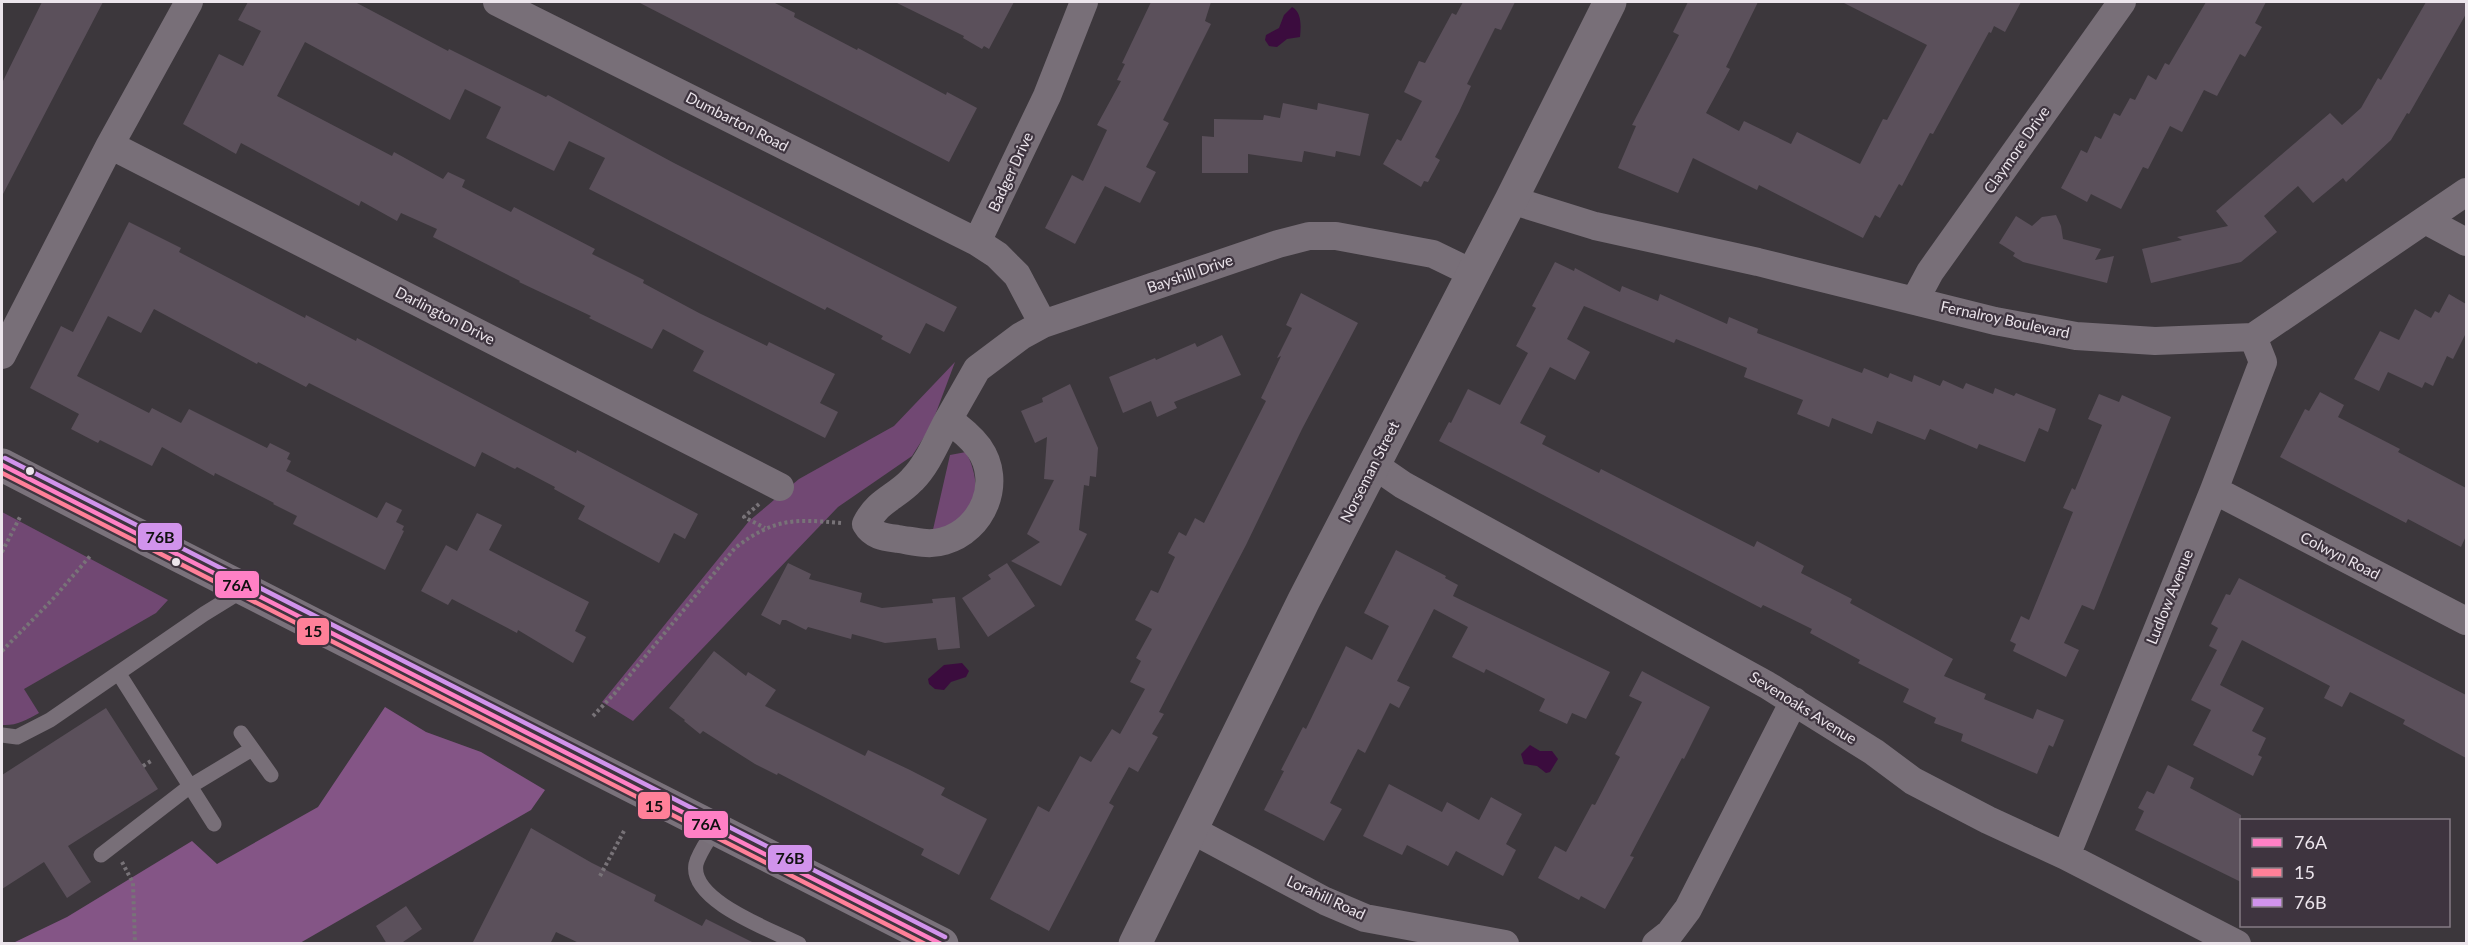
<svg xmlns="http://www.w3.org/2000/svg" width="2468" height="945" font-family="Lato,sans-serif">
<style>
.green{fill:#714873}
.forest{fill:#845586}
.water{fill:#3b0c3e}
.building{fill:#5b505b}
.lines{fill:none;stroke-linecap:round;stroke-linejoin:round}
.path{stroke:#787378;stroke-width:4;stroke-dasharray:3 3;stroke-linecap:butt}
.service{stroke:#786f78;stroke-width:15}
.minor{stroke:#786f78;stroke-width:28}
.tertiary{stroke:#786f78;stroke-width:33}
.secondary{stroke:#7a727b;stroke-width:33}
.bus-1-casing{stroke:#3e343f;stroke-width:9}
.bus-2-casing{stroke:#3e343f;stroke-width:9}
.bus-3-casing{stroke:#3e343f;stroke-width:9}
.bus-1{stroke:#ff80c5;stroke-width:4.5}
.bus-2{stroke:#ff8098;stroke-width:4.5}
.bus-3{stroke:#d193ec;stroke-width:4.5}
.bus-dot{fill:#ece5ec;stroke:#3e343f;stroke-width:2}
.labels{text-anchor:middle;stroke-width:4.5;stroke-linejoin:round;paint-order:stroke}
.street-label{font-size:15px;fill:#ece5ec;stroke:#3e343f}
.line-badge{stroke:#3e343f;stroke-width:2}
.pale-badge-label{font-size:16px;text-anchor:middle;font-weight:bold;fill:#111}
</style>
<rect width="100%" height="100%" fill="#3c373c"/>
<path class="green" d="M 955,362 L 931,426 L 912,456 L 838,507 L 633,721 L 602,702 L 749,521 L 799,479 L 894,426 Z
M 966,452 C 976,471 983,502 962,517 C 953,524 942,528 932,534 L 950,455 Z
M 2,512 L 168,600 L 156,613 L 24,689 L 39,713 C 26,720 16,726 2,725 Z"/>
<path class="forest" d="M 385,707 L 426,732 L 481,752 L 545,790 L 531,810 L 300,943 L 13,943 L 67,917 L 192,841 L 217,864 L 318,807 Z"/>
<path class="water" d="M 1292,7 C 1302,12 1301,27 1300,37 L 1287,39 L 1277,47 L 1269,46 L 1265,40 L 1266,35 L 1279,28 L 1284,15 Z
M 962,663 L 969,671 L 966,677 L 951,682 L 944,690 L 935,689 L 929,684 L 928,679 L 944,665 Z
M 1530,745 L 1540,751 L 1552,751 L 1558,759 L 1550,772 L 1546,773 L 1537,766 L 1524,764 L 1521,754 Z"/>
<path class="building" d="M 42,2 L 103,2 L 2,196 L 2,83 Z
M 248,2 L 355,2 L 448,51 L 449,49 L 546,97 L 548,95 L 674,163 L 957,307 L 944,332 L 926,323 L 910,354 L 881,339 L 883,336 L 827,307 L 825,310 L 589,189 L 605,158 L 569,141 L 554,171 L 486,138 L 501,107 L 465,89 L 450,120 L 305,42 L 277,96 L 392,156 L 394,152 L 443,179 L 448,172 L 465,180 L 462,187 L 511,212 L 514,207 L 595,249 L 592,254 L 644,280 L 643,283 L 699,313 L 767,346 L 769,342 L 835,374 L 820,403 L 838,412 L 825,438 L 693,371 L 704,351 L 663,329 L 652,349 L 589,318 L 591,316 L 519,282 L 520,281 L 433,237 L 437,229 L 401,213 L 397,221 L 361,201 L 359,206 L 241,143 L 236,154 L 183,124 L 219,54 L 243,66 L 261,31 L 238,20 Z
M 638,2 L 773,2 L 795,13 L 794,17 L 857,50 L 858,48 L 946,95 L 947,92 L 977,108 L 949,162 Z
M 895,2 L 1014,2 L 989,49 L 984,46 L 982,49 L 963,38 L 964,36 Z
M 1151,2 L 1211,2 L 1205,21 L 1211,24 L 1163,120 L 1169,123 L 1146,167 L 1156,172 L 1140,203 L 1105,186 L 1075,244 L 1045,228 L 1072,175 L 1083,181 L 1107,130 L 1097,125 L 1121,81 L 1117,80 L 1125,64 L 1122,63 Z
M 1463,2 L 1515,2 L 1501,30 L 1495,28 L 1467,84 L 1471,86 L 1459,112 L 1435,157 L 1440,160 L 1428,182 L 1424,181 L 1421,187 L 1383,164 L 1397,139 L 1401,141 L 1422,101 L 1404,92 L 1419,61 L 1425,63 L 1452,13 L 1456,15 Z
M 1688,2 L 1758,2 L 1726,67 L 1730,69 L 1706,113 L 1739,131 L 1744,121 L 1791,144 L 1797,132 L 1860,164 L 1883,119 L 1887,120 L 1927,45 L 1842,2 L 2021,2 L 2005,32 L 1994,26 L 1991,33 L 1989,32 L 1933,134 L 1930,133 L 1902,186 L 1899,184 L 1880,218 L 1875,215 L 1863,238 L 1759,185 L 1757,190 L 1693,158 L 1678,193 L 1618,168 L 1636,126 L 1632,125 L 1679,35 L 1673,32 Z
M 2206,2 L 2266,2 L 2255,23 L 2262,27 L 2245,57 L 2240,54 L 2217,96 L 2204,90 L 2182,132 L 2170,126 L 2148,169 L 2143,167 L 2121,209 L 2091,194 L 2087,202 L 2061,188 L 2081,150 L 2087,153 L 2095,136 L 2101,139 L 2114,113 L 2120,116 L 2130,98 L 2135,100 L 2148,75 L 2156,80 L 2165,63 L 2169,65 Z
M 2426,2 L 2466,2 L 2466,14 L 2409,114 L 2407,113 L 2391,140 L 2346,182 L 2343,178 L 2313,203 L 2298,186 L 2264,216 L 2277,232 L 2241,262 L 2151,283 L 2142,249 L 2182,240 L 2177,237 L 2228,226 L 2216,211 L 2330,113 L 2342,125 L 2361,108 L 2378,78 L 2381,80 Z
M 1283,103 L 1317,110 L 1318,103 L 1369,114 L 1360,156 L 1336,151 L 1335,157 L 1304,151 L 1302,162 L 1248,154 L 1248,173 L 1202,173 L 1202,136 L 1214,137 L 1214,119 L 1263,120 L 1264,115 L 1280,118 Z
M 2056,215 L 2061,226 L 2063,239 L 2101,249 L 2095,260 L 2114,256 L 2107,283 L 2023,262 L 2013,256 L 2015,253 L 1999,243 L 2016,216 L 2032,226 L 2042,217 Z
M 129,222 L 181,248 L 179,252 L 305,318 L 306,315 L 356,341 L 357,338 L 530,429 L 576,453 L 577,450 L 698,514 L 685,539 L 674,533 L 659,563 L 578,519 L 585,506 L 554,489 L 555,487 L 517,467 L 515,469 L 482,452 L 475,467 L 309,383 L 306,387 L 258,362 L 257,364 L 154,309 L 141,333 L 108,316 L 77,376 L 149,413 L 152,408 L 181,423 L 189,409 L 267,448 L 270,443 L 290,453 L 287,459 L 291,461 L 286,471 L 377,518 L 386,502 L 402,510 L 396,522 L 404,526 L 402,530 L 404,531 L 385,570 L 293,524 L 297,516 L 273,504 L 274,503 L 215,473 L 214,476 L 162,447 L 152,466 L 100,440 L 98,443 L 71,429 L 79,414 L 30,388 L 61,326 L 73,332 Z
M 1555,262 L 1574,271 L 1575,268 L 1620,292 L 1622,286 L 1658,301 L 1660,294 L 1727,324 L 1729,317 L 1758,329 L 1757,333 L 1862,373 L 1864,368 L 1888,378 L 1890,373 L 1912,382 L 1914,375 L 1940,386 L 1943,380 L 1963,389 L 1966,383 L 1993,394 L 1995,388 L 2014,396 L 2016,393 L 2056,409 L 2048,432 L 2039,428 L 2025,462 L 1979,444 L 1977,449 L 1930,429 L 1925,440 L 1877,421 L 1872,434 L 1832,418 L 1829,427 L 1797,414 L 1803,400 L 1744,377 L 1747,368 L 1676,339 L 1674,343 L 1584,306 L 1567,339 L 1590,352 L 1575,380 L 1550,367 L 1520,423 L 1546,436 L 1542,444 L 1599,473 L 1601,469 L 1754,547 L 1757,541 L 1804,566 L 1801,573 L 1852,599 L 1850,603 L 1953,659 L 1944,676 L 1986,694 L 1984,699 L 2033,719 L 2037,709 L 2064,720 L 2053,747 L 2049,745 L 2037,774 L 1961,741 L 1963,734 L 1934,723 L 1936,718 L 1903,702 L 1909,689 L 1858,663 L 1860,660 L 1810,633 L 1812,629 L 1763,605 L 1761,608 L 1439,441 L 1449,422 L 1451,423 L 1468,389 L 1500,405 L 1528,353 L 1516,346 L 1536,308 L 1532,306 Z
M 1301,293 L 1358,323 L 1302,429 L 1246,545 L 1159,712 L 1164,714 L 1152,734 L 1158,737 L 1138,772 L 1129,767 L 1109,803 L 1114,806 L 1049,931 L 990,899 L 1038,806 L 1049,812 L 1080,756 L 1091,762 L 1112,729 L 1120,734 L 1145,689 L 1130,682 L 1141,661 L 1136,658 L 1152,629 L 1135,620 L 1151,590 L 1158,593 L 1175,557 L 1168,553 L 1179,532 L 1186,536 L 1195,518 L 1204,523 L 1266,401 L 1261,398 L 1281,356 L 1277,358 L 1292,328 L 1286,325 Z
M 2449,294 L 2466,304 L 2466,333 L 2453,359 L 2447,356 L 2433,386 L 2425,382 L 2422,388 L 2388,372 L 2379,391 L 2354,379 L 2380,331 L 2399,340 L 2415,309 L 2431,318 L 2435,311 L 2439,313 Z
M 1222,335 L 1241,375 L 1174,402 L 1177,408 L 1157,417 L 1151,401 L 1123,413 L 1109,377 L 1155,358 L 1156,360 L 1195,343 L 1197,347 Z
M 1070,384 L 1098,448 L 1096,477 L 1090,476 L 1089,486 L 1084,485 L 1079,530 L 1087,534 L 1061,586 L 1011,561 L 1040,542 L 1027,534 L 1054,480 L 1044,479 L 1047,437 L 1035,443 L 1021,411 L 1043,402 L 1042,398 Z
M 2320,392 L 2344,405 L 2338,417 L 2400,449 L 2398,452 L 2466,488 L 2466,536 L 2461,547 L 2408,519 L 2406,523 L 2280,457 L 2305,409 L 2309,411 Z
M 2099,394 L 2119,402 L 2122,395 L 2171,417 L 2094,610 L 2082,605 L 2064,643 L 2079,650 L 2066,677 L 2013,651 L 2016,644 L 2010,641 L 2021,616 L 2029,620 L 2073,512 L 2063,508 L 2072,488 L 2075,490 L 2102,425 L 2088,419 Z
M 477,513 L 502,525 L 489,550 L 589,602 L 575,631 L 586,637 L 573,663 L 518,630 L 517,633 L 452,599 L 448,605 L 421,591 L 446,545 L 457,551 Z
M 1396,550 L 1446,576 L 1445,578 L 1458,585 L 1453,596 L 1610,672 L 1586,719 L 1572,713 L 1567,724 L 1539,711 L 1545,699 L 1486,669 L 1484,673 L 1452,657 L 1468,627 L 1434,609 L 1397,681 L 1410,687 L 1399,708 L 1390,703 L 1365,753 L 1358,749 L 1330,803 L 1342,809 L 1324,841 L 1264,810 L 1284,771 L 1281,770 L 1303,727 L 1306,729 L 1346,646 L 1372,660 L 1389,626 L 1364,613 Z
M 788,563 L 811,574 L 809,579 L 862,593 L 860,602 L 882,608 L 933,603 L 932,599 L 955,597 L 960,648 L 938,650 L 936,638 L 885,643 L 852,634 L 851,639 L 808,627 L 806,630 L 786,620 L 782,620 L 780,625 L 761,615 Z
M 1007,563 L 1035,606 L 988,637 L 962,598 L 991,579 L 988,575 Z
M 2239,578 L 2466,695 L 2466,758 L 2403,724 L 2405,720 L 2350,692 L 2342,707 L 2324,698 L 2330,686 L 2242,640 L 2220,685 L 2264,708 L 2252,731 L 2266,738 L 2258,755 L 2262,757 L 2253,776 L 2193,745 L 2211,710 L 2191,700 L 2217,650 L 2209,646 L 2218,628 L 2211,624 L 2226,594 L 2230,595 Z
M 714,651 L 746,676 L 748,672 L 776,690 L 765,706 L 865,756 L 868,750 L 910,770 L 945,788 L 941,795 L 987,819 L 959,875 L 921,855 L 924,849 L 778,773 L 777,775 L 755,764 L 703,731 L 700,734 L 684,721 L 685,720 L 669,708 Z
M 1642,671 L 1710,707 L 1684,759 L 1682,758 L 1630,856 L 1634,857 L 1605,909 L 1581,896 L 1579,900 L 1538,878 L 1555,846 L 1566,852 L 1592,804 L 1595,805 L 1620,757 L 1615,754 L 1642,702 L 1629,696 Z
M 106,708 L 158,789 L 68,846 L 91,882 L 67,898 L 44,862 L 2,889 L 2,775 Z
M 2168,765 L 2194,778 L 2190,788 L 2241,815 L 2241,882 L 2135,830 L 2144,811 L 2138,808 L 2147,791 L 2154,794 Z
M 1389,784 L 1442,812 L 1447,802 L 1479,820 L 1491,797 L 1522,814 L 1506,844 L 1516,850 L 1503,876 L 1456,851 L 1448,866 L 1407,845 L 1402,855 L 1363,836 Z
M 531,828 L 592,863 L 656,895 L 654,901 L 702,926 L 706,919 L 756,944 L 581,944 L 556,932 L 550,944 L 472,944 Z
M 406,906 L 422,929 L 400,944 L 387,944 L 376,926 Z"/>
<g class="lines">
<path class="path" d="M 759,504 L 744,517 L 765,528
M 2,552 L 21,515
M 2,651 L 52,600 L 91,555
M 593,716 L 615,693 L 735,548 C 774,518 794,519 841,523
M 143,766 L 151,761
M 122,862 L 133,883 L 135,944
M 600,876 L 624,831"/>
<path class="service" d="M 119,674 L 214,824
M 241,733 L 271,775
M 2,735 L 17,737 L 50,720 L 204,614 L 243,590
M 716,827 C 710,838 699,852 696,864 C 689,901 772,930 799,944
M 101,855 L 189,787 L 252,749"/>
<path class="minor" d="M 497,2 L 977,242 L 997,255 L 1017,275 L 1043,324
M 110,145 L 780,487
M 1511,200 L 1595,226 L 1758,262 L 1995,321 L 2076,336 L 2155,341 L 2253,337 L 2466,192
M 2427,221 L 2466,242
M 977,242 L 1047,96 L 1084,2
M 1915,300 L 1930,272 L 2122,2
M 2,355 L 110,145 L 189,2
M 948,420 C 937,440 928,464 912,480 C 895,498 878,500 866,524 C 873,536 884,537 898,539 C 913,541 929,546 944,541 C 983,530 1003,482 979,448 C 970,436 960,428 948,420 L 977,369 L 1021,336 L 1043,324 L 1278,244 L 1309,236 L 1336,236 L 1433,254 L 1472,273
M 1374,465 L 1403,485 L 1767,685 L 1874,752 L 1913,781 L 1988,820 L 2066,856 L 2237,944
M 2214,490 L 2466,621
M 1192,830 L 1325,901 L 1365,918 L 1505,944
M 2066,856 L 2214,490 L 2263,362 L 2253,337
M 1656,944 L 1670,933 L 1688,909 L 1794,701"/>
<path class="tertiary" d="M 1135,944 L 1304,600 L 1511,200 L 1610,2"/>
<path class="secondary" d="M 2,465 C 314,627 629,783 942,944"/>
<g class="bus-1-casing">
<path id="bus-1" d="M 2,465 L 941,944"/>
</g>
<g class="bus-2-casing">
<path id="bus-2" d="M 2,473 L 925,944"/>
</g>
<g class="bus-3-casing">
<path id="bus-3" d="M 5,458 L 945,937"/>
</g>
<use href="#bus-1" class="bus-1"/>
<use href="#bus-2" class="bus-2"/>
<use href="#bus-3" class="bus-3"/>
</g>
<g class="bus-dot">
<circle cx="30" cy="471" r="5"/>
<circle cx="176" cy="562" r="5"/>
</g>
<g class="labels">
<g class="street-label">
<text transform="translate(737 122) rotate(27)" y="5">Dumbarton Road</text>
<text transform="translate(2017 150) rotate(-55)" y="5">Claymore Drive</text>
<text transform="translate(1011 172) rotate(-65)" y="5">Badger Drive</text>
<text transform="translate(1190 274) rotate(-19)" y="5">Bayshill Drive</text>
<text transform="translate(445 316) rotate(27)" y="5">Darlington Drive</text>
<text transform="translate(2005 320) rotate(12)" y="5">Fernalroy Boulevard</text>
<text transform="translate(1370 472) rotate(-63)" y="5">Norseman Street</text>
<text transform="translate(2340 556) rotate(27)" y="5">Colwyn Road</text>
<text transform="translate(2170 597) rotate(-68)" y="5">Ludlow Avenue</text>
<text transform="translate(1803 708) rotate(32)" y="5">Sevenoaks Avenue</text>
<text transform="translate(1326 898) rotate(25)" y="5">Lorahill Road</text>
</g>
</g>
<g class="line-badge">
<rect x="137" y="522" width="46" height="29" rx="6" fill="#d193ec"/>
<rect x="214" y="570" width="46" height="29" rx="6" fill="#ff80c5"/>
<rect x="296" y="617" width="34" height="29" rx="6" fill="#ff8098"/>
<rect x="637" y="791" width="34" height="29" rx="6" fill="#ff8098"/>
<rect x="683" y="810" width="46" height="29" rx="6" fill="#ff80c5"/>
<rect x="767" y="844" width="46" height="29" rx="6" fill="#d193ec"/>
</g>
<g class="pale-badge-label">
<text x="160" y="543">76B</text>
<text x="237" y="591">76A</text>
<text x="313" y="637">15</text>
<text x="654" y="812">15</text>
<text x="706" y="830">76A</text>
<text x="790" y="864">76B</text>
</g>
<rect width="2468" height="945" fill="none" stroke="#ece5ec" stroke-width="6"/>
<rect x="2240" y="819" width="210" height="108" fill="#3e343f" stroke="#847b84" stroke-width="1.5"/>
<rect x="2252" y="838" width="30" height="9" fill="#ff80c5" stroke="#847b84" stroke-width="1.5"/>
<text x="2294" y="849" font-size="18" fill="#ece5ec">76A</text>
<rect x="2252" y="868" width="30" height="9" fill="#ff8098" stroke="#847b84" stroke-width="1.5"/>
<text x="2294" y="879" font-size="18" fill="#ece5ec">15</text>
<rect x="2252" y="898" width="30" height="9" fill="#d193ec" stroke="#847b84" stroke-width="1.5"/>
<text x="2294" y="909" font-size="18" fill="#ece5ec">76B</text>
</svg>
